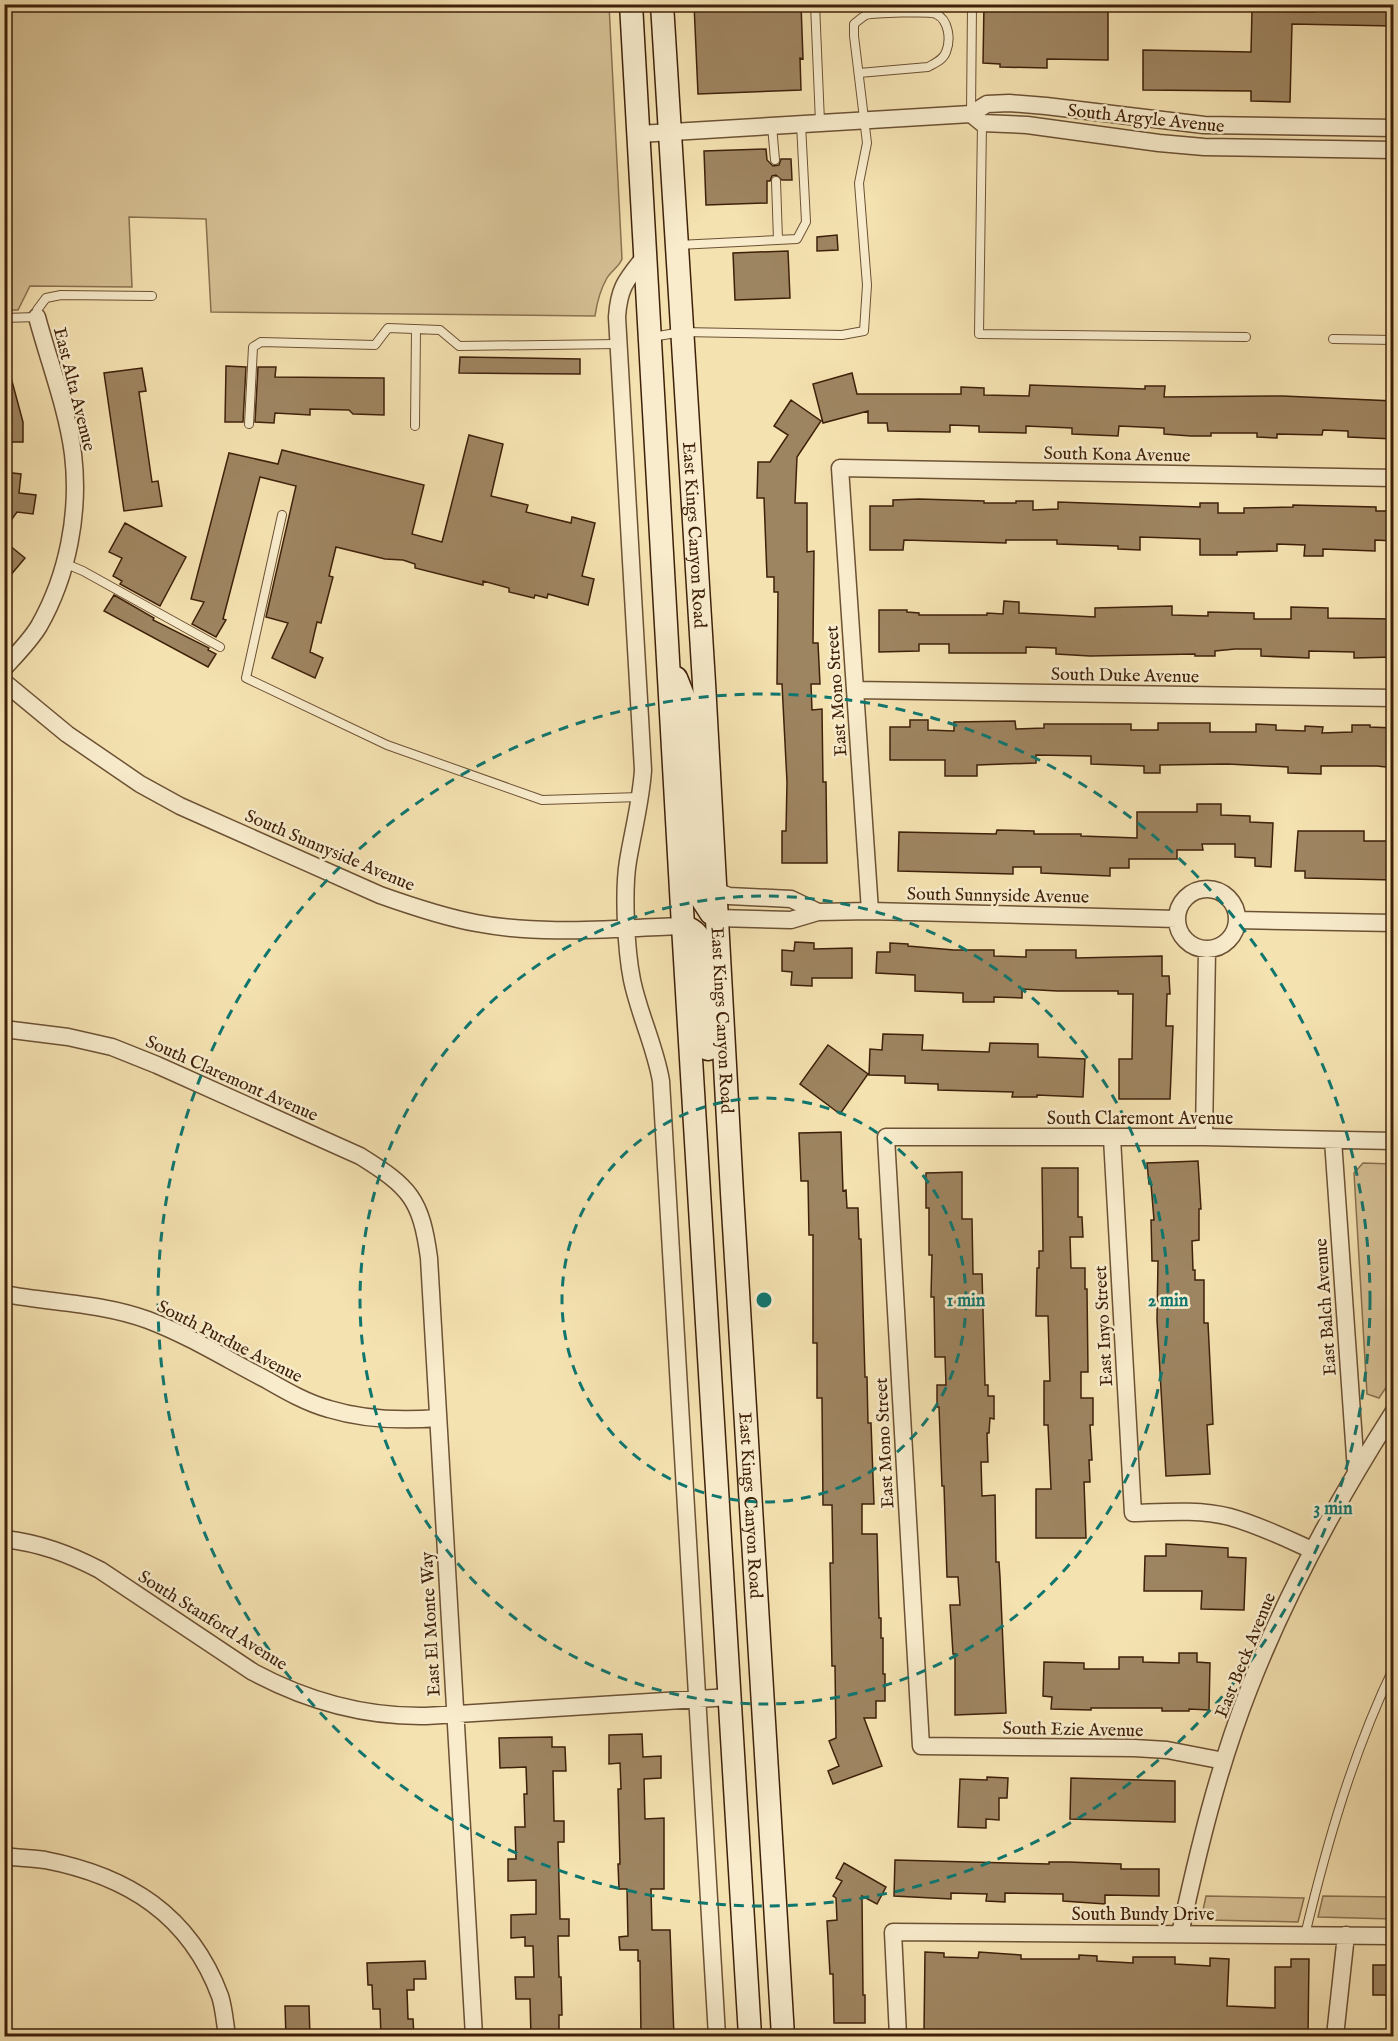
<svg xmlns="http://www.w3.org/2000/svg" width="1398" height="2041" font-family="'IM FELL English',serif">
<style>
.green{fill:#d6c195;stroke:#8a7150;stroke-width:1.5}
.building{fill:#9e8561;stroke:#3f210a;stroke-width:1.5}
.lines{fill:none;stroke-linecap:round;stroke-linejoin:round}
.lane-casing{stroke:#6c5134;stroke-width:10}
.street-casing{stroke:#6c5134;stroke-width:19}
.secondary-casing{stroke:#3f210a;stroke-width:25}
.lane{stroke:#f8eccc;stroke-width:8}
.street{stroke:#f8eccc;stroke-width:16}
.secondary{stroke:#f8eccc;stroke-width:22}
.ring{fill:none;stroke:#0f766e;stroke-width:3;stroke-dasharray:10 8}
.labels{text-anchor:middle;stroke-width:5;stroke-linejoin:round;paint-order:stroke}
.street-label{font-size:18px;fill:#3f210a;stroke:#f8eccc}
.centre{fill:#0f766e;stroke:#f8eccc;stroke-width:3}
.ring-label{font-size:18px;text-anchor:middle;font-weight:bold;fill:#0f766e;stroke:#f8eccc;stroke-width:5;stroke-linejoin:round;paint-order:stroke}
</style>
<rect width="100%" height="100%" fill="#f5e2b1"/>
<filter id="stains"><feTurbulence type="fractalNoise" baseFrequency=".00333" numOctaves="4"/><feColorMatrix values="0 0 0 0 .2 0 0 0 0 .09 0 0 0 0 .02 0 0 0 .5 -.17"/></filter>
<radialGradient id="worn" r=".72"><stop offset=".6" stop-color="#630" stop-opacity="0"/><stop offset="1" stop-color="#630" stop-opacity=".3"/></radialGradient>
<path class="green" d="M 5,4 L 609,5 L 622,259 C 619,267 611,271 607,278 C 600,290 597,302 595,316 L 211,312 L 206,219 L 129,217 L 132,287 L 30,286 L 18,310 L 5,310 Z
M 1363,1163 L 1393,1164 L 1393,1377 L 1379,1398 L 1367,1394 L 1354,1173 Z
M 1206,1896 L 1304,1898 L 1298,1922 L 1210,1920 L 1203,1910 Z
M 1323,1896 L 1393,1897 L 1393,1919 L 1318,1917 Z"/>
<path class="building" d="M 694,4 L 801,4 L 803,59 L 800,58 L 801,90 L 698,94 Z
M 984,4 L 1108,4 L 1108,60 L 1047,59 L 1047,68 L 1000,67 L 1000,64 L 983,63 Z
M 1315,4 L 1394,4 L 1394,26 L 1292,24 L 1290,102 L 1251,101 L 1251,91 L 1143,90 L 1143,50 L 1251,52 L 1252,11 L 1315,12 Z
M 766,149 L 767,160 L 773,166 L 779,165 L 781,159 L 791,159 L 792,180 L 782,180 L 776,175 L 772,176 L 770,181 L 767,181 L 767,203 L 706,205 L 704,151 Z
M 837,235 L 838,250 L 817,251 L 817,237 Z
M 788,251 L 790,298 L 735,300 L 733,253 Z
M 460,357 L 580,359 L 580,374 L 459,373 Z
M 226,366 L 246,367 L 243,422 L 225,422 Z
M 258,367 L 276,367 L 275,377 L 384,378 L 384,415 L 353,414 L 349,410 L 310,409 L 310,415 L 275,413 L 274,423 L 255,422 Z
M 142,368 L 146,391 L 139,392 L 152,482 L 158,481 L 162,506 L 124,511 L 104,373 Z
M 4,370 L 9,370 L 23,422 L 23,442 L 4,442 Z
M 852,373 L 857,394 L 961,394 L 961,387 L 984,388 L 984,395 L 1029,396 L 1030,385 L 1145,389 L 1145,386 L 1165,386 L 1164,397 L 1283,396 L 1394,401 L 1394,439 L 1348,437 L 1348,431 L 1323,430 L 1322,435 L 1277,434 L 1277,438 L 1257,437 L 1257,433 L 1211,433 L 1211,436 L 1191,436 L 1164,434 L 1164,428 L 1119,426 L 1118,436 L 1072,434 L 1072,428 L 1026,426 L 1026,433 L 979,432 L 979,426 L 950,425 L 950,432 L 888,431 L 887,423 L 868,423 L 868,411 L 823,423 L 813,384 Z
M 791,400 L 821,421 L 797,457 L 795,503 L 807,503 L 807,552 L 814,551 L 813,643 L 818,643 L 820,684 L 811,684 L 812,710 L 822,709 L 823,782 L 826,782 L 827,863 L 782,863 L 782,831 L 786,831 L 787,782 L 782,684 L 777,684 L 778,592 L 774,592 L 774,577 L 767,577 L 764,498 L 757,498 L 758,462 L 770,462 L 788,435 L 774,426 Z
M 469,435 L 503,444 L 491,496 L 528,505 L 526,512 L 571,523 L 572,517 L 595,523 L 582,576 L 594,579 L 588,605 L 548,594 L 547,598 L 535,595 L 534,598 L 509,592 L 509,588 L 483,581 L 483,585 L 415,568 L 415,564 L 403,560 L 385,559 L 336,547 L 329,576 L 333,577 L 321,623 L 317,622 L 310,652 L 323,658 L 315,678 L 272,658 L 288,623 L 266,617 L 296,486 L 260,477 L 223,619 L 226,620 L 216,637 L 192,624 L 204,602 L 191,599 L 229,453 L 278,464 L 282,450 L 424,485 L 412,534 L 442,542 Z
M 4,472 L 21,474 L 19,493 L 36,495 L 33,514 L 17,512 L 4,530 Z
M 919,499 L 984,501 L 984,503 L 1016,503 L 1016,501 L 1033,501 L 1033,510 L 1058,509 L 1058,502 L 1200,507 L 1200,503 L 1218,503 L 1218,513 L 1244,513 L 1244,508 L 1293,507 L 1293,505 L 1376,507 L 1376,511 L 1394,511 L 1394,541 L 1375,540 L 1375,551 L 1323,549 L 1323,556 L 1304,556 L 1305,545 L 1277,544 L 1277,551 L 1237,552 L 1237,555 L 1200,555 L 1200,539 L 1140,537 L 1140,550 L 1118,549 L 1118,546 L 1057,544 L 1057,540 L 1006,540 L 1006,543 L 904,540 L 903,550 L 870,550 L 870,506 L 893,506 L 893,500 Z
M 125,523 L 186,557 L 160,606 L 120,584 L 122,581 L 113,576 L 122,558 L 109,552 Z
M 4,541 L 25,558 L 4,583 Z
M 114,595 L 154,618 L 153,620 L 209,648 L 208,650 L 216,654 L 208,667 L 104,611 Z
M 1004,601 L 1019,602 L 1019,613 L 1095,617 L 1095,608 L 1172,606 L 1172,615 L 1208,616 L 1208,612 L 1254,613 L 1254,619 L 1291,619 L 1291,607 L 1328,608 L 1328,618 L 1394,619 L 1394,657 L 1354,658 L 1354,652 L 1309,651 L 1309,658 L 1261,656 L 1261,649 L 1235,649 L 1215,651 L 1215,656 L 1195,656 L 1195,654 L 1090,656 L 1056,654 L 1056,648 L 1026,647 L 1026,653 L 949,653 L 949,644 L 919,644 L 919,651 L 879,652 L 879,610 L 907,610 L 907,612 L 919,613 L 919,615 L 987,615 L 987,613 L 1003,614 Z
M 910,720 L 928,720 L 928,730 L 954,731 L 954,722 L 1015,721 L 1016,729 L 1044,728 L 1044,724 L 1131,724 L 1131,730 L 1158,730 L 1158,723 L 1210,723 L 1210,732 L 1256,732 L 1256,724 L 1276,725 L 1276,730 L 1305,731 L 1305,726 L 1323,727 L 1322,733 L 1352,732 L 1352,725 L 1370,725 L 1370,727 L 1394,728 L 1394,768 L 1377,766 L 1321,766 L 1321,774 L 1288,773 L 1288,767 L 1227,764 L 1160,765 L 1160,773 L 1144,773 L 1144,766 L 1091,764 L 1091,756 L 1036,755 L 1036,763 L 977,765 L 977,776 L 945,776 L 945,760 L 890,760 L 890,727 L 910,727 Z
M 1197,804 L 1221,804 L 1221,815 L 1250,816 L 1250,822 L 1273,823 L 1271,867 L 1255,866 L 1255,858 L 1235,857 L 1235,844 L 1202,844 L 1203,850 L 1177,850 L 1177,859 L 1129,859 L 1129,868 L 1110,868 L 1110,876 L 1041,873 L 1041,867 L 1013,867 L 1013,874 L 898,871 L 899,832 L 996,834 L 997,830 L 1034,831 L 1034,834 L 1081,834 L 1081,836 L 1137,838 L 1137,812 L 1197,812 Z
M 1298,831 L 1364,831 L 1364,841 L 1394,841 L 1394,880 L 1305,878 L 1305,871 L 1295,871 Z
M 795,942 L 814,943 L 814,949 L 852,948 L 852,978 L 812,978 L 812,986 L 791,985 L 792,972 L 782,971 L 782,950 L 794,951 Z
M 890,943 L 908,944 L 908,946 L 954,950 L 994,950 L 994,956 L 1026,957 L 1026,950 L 1076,950 L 1076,958 L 1162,956 L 1162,976 L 1169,976 L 1170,994 L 1167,994 L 1166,1026 L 1173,1026 L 1170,1099 L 1119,1099 L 1119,1059 L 1132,1059 L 1133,994 L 1118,994 L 1118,991 L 1057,991 L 1022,989 L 1022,998 L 994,997 L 994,1002 L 963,1002 L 963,993 L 915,991 L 915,975 L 876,973 L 877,952 L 890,952 Z
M 883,1034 L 923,1035 L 922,1050 L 989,1052 L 990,1043 L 1038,1044 L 1038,1057 L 1085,1059 L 1083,1097 L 1037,1095 L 1037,1097 L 1012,1097 L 1013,1092 L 938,1090 L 938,1084 L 905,1083 L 905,1076 L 869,1075 L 870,1049 L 882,1050 Z
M 828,1045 L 868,1074 L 840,1114 L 800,1084 Z
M 841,1132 L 843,1191 L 846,1190 L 847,1208 L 858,1208 L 859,1239 L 861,1239 L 865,1377 L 867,1377 L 868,1423 L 871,1423 L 874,1504 L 862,1504 L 862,1534 L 877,1534 L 879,1618 L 881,1618 L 881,1638 L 883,1638 L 883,1674 L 885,1674 L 885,1701 L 876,1701 L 876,1718 L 864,1718 L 882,1766 L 833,1784 L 828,1771 L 839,1766 L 829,1741 L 836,1738 L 835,1666 L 832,1666 L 830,1563 L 833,1563 L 832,1505 L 823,1505 L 822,1398 L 817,1398 L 817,1343 L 813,1343 L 813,1235 L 809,1235 L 808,1181 L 801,1181 L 799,1133 Z
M 1198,1161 L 1201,1209 L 1199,1209 L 1199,1240 L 1192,1241 L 1193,1270 L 1195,1270 L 1195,1280 L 1204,1280 L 1204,1323 L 1208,1323 L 1213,1424 L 1207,1425 L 1210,1474 L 1166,1476 L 1157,1320 L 1158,1261 L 1152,1261 L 1151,1220 L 1154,1220 L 1151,1184 L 1149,1184 L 1147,1163 Z
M 1042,1168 L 1078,1168 L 1078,1217 L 1082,1217 L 1083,1237 L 1070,1237 L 1071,1268 L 1085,1268 L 1085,1289 L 1087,1289 L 1088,1372 L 1081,1372 L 1081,1398 L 1093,1398 L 1093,1425 L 1090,1425 L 1092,1460 L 1089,1460 L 1090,1482 L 1084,1482 L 1086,1538 L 1036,1538 L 1036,1489 L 1051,1489 L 1048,1425 L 1044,1425 L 1044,1381 L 1050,1381 L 1048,1316 L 1036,1316 L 1037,1268 L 1039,1268 L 1039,1251 L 1043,1251 Z
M 962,1172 L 962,1219 L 972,1219 L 973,1274 L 982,1274 L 985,1385 L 988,1385 L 988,1396 L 994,1396 L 994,1419 L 990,1418 L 989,1433 L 987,1433 L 988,1462 L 981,1462 L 982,1496 L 995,1495 L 996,1562 L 999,1562 L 1000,1577 L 1006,1713 L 955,1715 L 955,1654 L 953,1654 L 950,1605 L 960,1605 L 958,1577 L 947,1577 L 944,1486 L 942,1486 L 939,1407 L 937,1407 L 937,1385 L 946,1385 L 945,1357 L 935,1357 L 934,1297 L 931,1297 L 932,1255 L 929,1255 L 929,1208 L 926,1208 L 926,1173 Z
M 1166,1544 L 1228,1548 L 1228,1557 L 1246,1558 L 1244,1610 L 1201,1609 L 1202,1591 L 1144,1591 L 1145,1556 L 1166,1556 Z
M 1179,1653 L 1197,1653 L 1197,1662 L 1210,1663 L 1209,1710 L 1189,1709 L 1189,1711 L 1162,1711 L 1162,1708 L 1091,1708 L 1091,1710 L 1051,1709 L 1052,1697 L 1043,1696 L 1044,1662 L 1084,1663 L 1084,1669 L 1119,1669 L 1119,1657 L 1143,1657 L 1143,1662 L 1179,1663 Z
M 642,1734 L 643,1757 L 661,1756 L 661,1778 L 644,1779 L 645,1819 L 664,1818 L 664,1889 L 651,1889 L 652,1930 L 670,1930 L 674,2037 L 641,2037 L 640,1961 L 638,1961 L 638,1950 L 620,1950 L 619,1937 L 628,1936 L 627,1889 L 619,1889 L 618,1864 L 620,1864 L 618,1789 L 621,1789 L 620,1763 L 609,1764 L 609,1735 Z
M 552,1737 L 552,1747 L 565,1747 L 566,1771 L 553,1771 L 554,1821 L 564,1821 L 564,1842 L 558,1842 L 560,1919 L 569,1919 L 569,1936 L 558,1936 L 559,1977 L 561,1977 L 562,2015 L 559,2015 L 559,2037 L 531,2037 L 530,1999 L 516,1999 L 515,1977 L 534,1977 L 533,1946 L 525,1946 L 525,1937 L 511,1938 L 511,1915 L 536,1914 L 536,1880 L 508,1881 L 508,1859 L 516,1859 L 515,1827 L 525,1827 L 524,1794 L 527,1794 L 526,1767 L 500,1768 L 499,1738 Z
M 987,1777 L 1008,1778 L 1007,1798 L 999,1798 L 999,1820 L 986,1819 L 986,1828 L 958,1827 L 960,1779 L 987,1780 Z
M 1071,1778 L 1175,1781 L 1175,1822 L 1070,1819 Z
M 895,1860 L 1049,1864 L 1049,1862 L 1069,1862 L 1121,1864 L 1121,1869 L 1159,1869 L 1159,1896 L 1105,1895 L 1105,1904 L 1063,1901 L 1063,1894 L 1005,1893 L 1005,1902 L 986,1901 L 987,1894 L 951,1893 L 951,1899 L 894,1896 Z
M 844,1863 L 886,1887 L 877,1904 L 862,1896 L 863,1995 L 865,1995 L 865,2023 L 834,2023 L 833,1974 L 830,1974 L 827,1921 L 837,1920 L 836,1898 L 833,1896 L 842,1881 L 836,1878 Z
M 925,1952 L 944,1953 L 944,1957 L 978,1958 L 979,1952 L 1021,1955 L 1021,1959 L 1079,1959 L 1079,1955 L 1097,1956 L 1097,1961 L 1133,1963 L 1133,1957 L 1175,1957 L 1175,1964 L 1210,1966 L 1210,1958 L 1229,1959 L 1227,2006 L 1275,2008 L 1275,1967 L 1291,1967 L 1291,1959 L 1309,1959 L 1308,2037 L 1098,2035 L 1098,2037 L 1074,2037 L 1019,2034 L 1019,2037 L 978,2037 L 978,2033 L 924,2033 Z
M 425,1961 L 426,1979 L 414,1979 L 414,1990 L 407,1990 L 408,2019 L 413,2019 L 414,2037 L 381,2037 L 380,2009 L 373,2009 L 372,1985 L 368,1985 L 367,1963 Z
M 1373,1965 L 1394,1965 L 1394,1995 L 1373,1995 Z
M 285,2006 L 309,2006 L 310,2037 L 286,2037 Z"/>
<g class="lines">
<g class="lane-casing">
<path id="lane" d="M 815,4 L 820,122
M 971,114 L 972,4
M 982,123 L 979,334 L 1246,337
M 772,126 L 775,160
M 776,181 L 778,240
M 678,245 L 797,239 L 806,222 L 801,124
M 4,318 L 37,317 L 37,310 L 46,298 L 61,295 L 152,296
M 652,337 L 682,332 L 842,335 L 864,331 L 867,285 L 859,183 L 867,143 L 854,36 L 854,24 C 858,21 862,17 866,15 C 874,13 930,11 936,14 C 949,20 951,40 946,52 C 943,60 935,63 928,67 L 859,73
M 1333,339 L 1394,340
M 249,424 L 253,347 L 261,342 L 375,345 L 388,328 L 440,330 L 459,346 L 618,344
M 415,426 L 416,329
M 282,515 L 246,678 L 387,745 L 542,800 L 640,797
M 64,563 L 83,571 L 220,647
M 1305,1935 C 1327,1843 1353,1752 1394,1667"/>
</g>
<g class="street-casing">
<path id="street" d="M 971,114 L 982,123 L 1027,125 L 1159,143 L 1204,147 L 1394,150
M 639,134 L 971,114 L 987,104 L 1009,103 L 1046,106 L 1204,125 L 1394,128
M 646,255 C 627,279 619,286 617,317 L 643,770 C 641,801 633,831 628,861 C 623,891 626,950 632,980 C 639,1014 655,1046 661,1081 L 717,2036
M 4,668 C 16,655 30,641 39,626 C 68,575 80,512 73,454 C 67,408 49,362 37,317
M 4,682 L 67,734 L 140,784 L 180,806 L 380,895 C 411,906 443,917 476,923 C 543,936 615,928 683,926
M 855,690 L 1394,698
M1177 919a30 30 0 1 1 60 0a30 30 0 1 1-60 0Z
M 716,891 L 729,896 L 791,899 L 818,912
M 870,911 L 840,468 L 1394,478
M 717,918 L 791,920 L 818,912 L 870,911 L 1177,919
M 1237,920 L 1394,923
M 4,1029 L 68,1037 L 112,1047 L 157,1065 L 360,1156 C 410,1187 421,1199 429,1258 L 474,2036
M 1204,1137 L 1207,949
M 1112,1138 L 1133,1513 C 1165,1512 1199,1509 1230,1517 C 1259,1525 1285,1538 1312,1550
M 1333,1140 L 1356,1471
M 4,1294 C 53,1303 102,1303 148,1320 C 190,1336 228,1360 267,1380 C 286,1391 307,1403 329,1409 C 365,1420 401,1421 438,1418
M 4,1539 C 40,1543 69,1554 100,1570 L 253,1672 C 307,1701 364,1717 426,1716 L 730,1697
M 1224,1761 L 1167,1750 L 1134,1748 L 921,1746 L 886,1137 L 1204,1137 L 1394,1141
M 4,1856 C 18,1858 32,1858 45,1860 C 128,1876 190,1915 220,1996 C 224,2008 225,2024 227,2036
M 1180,1934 C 1198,1851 1218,1768 1249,1689 C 1287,1591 1338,1499 1394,1411
M 898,2036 L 893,1932 L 1394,1936
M 1335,2036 L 1346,1935"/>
</g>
<g class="secondary-casing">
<g id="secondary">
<path d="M 631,4 L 683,926 L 750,2036"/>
<path id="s1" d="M 662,4 L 704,683 L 732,1193 L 783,2036"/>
<path d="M 676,678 L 688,708 L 700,888 L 702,899 L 711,913"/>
<path d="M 683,926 C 694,930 698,934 702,945 L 708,1049"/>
</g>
</g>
<use href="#lane" class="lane"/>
<use href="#street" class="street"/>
<use href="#secondary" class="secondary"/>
</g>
<g class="ring">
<circle cx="764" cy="1300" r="202"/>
<circle cx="764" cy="1300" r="404"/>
<circle cx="764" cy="1300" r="606"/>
</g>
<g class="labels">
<g class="street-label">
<text transform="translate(1146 118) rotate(6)" y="6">South Argyle Avenue</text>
<text transform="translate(75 389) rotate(76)" y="6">East Alta Avenue</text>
<text transform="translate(1117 454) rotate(1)" y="6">South Kona Avenue</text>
<text dy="6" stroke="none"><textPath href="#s1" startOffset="532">East Kings Canyon Road</textPath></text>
<text transform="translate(1125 675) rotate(1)" y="6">South Duke Avenue</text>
<text transform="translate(836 691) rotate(-94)" y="6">East Mono Street</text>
<text transform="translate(330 850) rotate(23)" y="6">South Sunnyside Avenue</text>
<text transform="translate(998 895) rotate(1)" y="6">South Sunnyside Avenue</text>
<text dy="6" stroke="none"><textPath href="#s1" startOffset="1018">East Kings Canyon Road</textPath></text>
<text transform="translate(232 1078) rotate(24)" y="6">South Claremont Avenue</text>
<text x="1140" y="1124">South Claremont Avenue</text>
<text transform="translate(1325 1307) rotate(-94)" y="6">East Balch Avenue</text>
<text transform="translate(1103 1326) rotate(-93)" y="6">East Inyo Street</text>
<text transform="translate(230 1341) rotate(27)" y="6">South Purdue Avenue</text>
<text transform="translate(884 1443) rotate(-93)" y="6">East Mono Street</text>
<text dy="6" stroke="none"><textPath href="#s1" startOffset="1504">East Kings Canyon Road</textPath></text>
<text transform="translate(213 1620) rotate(32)" y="6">South Stanford Avenue</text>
<text transform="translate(430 1624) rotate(-93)" y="6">East El Monte Way</text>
<text transform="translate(1245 1655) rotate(-68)" y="6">East Beck Avenue</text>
<text transform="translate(1073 1729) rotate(1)" y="6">South Ezie Avenue</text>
<text x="1143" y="1920">South Bundy Drive</text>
</g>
</g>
<circle cx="764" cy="1300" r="9" class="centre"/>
<g class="ring-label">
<text x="966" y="1306">1 min</text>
<text x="1168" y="1306">2 min</text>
<text x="1333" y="1514">3 min</text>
</g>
<rect width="1398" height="2041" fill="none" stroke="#f5e2b1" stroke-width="24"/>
<rect x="6" y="6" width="1386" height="2029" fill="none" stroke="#3f210a" stroke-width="3"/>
<rect x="12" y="12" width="1374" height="2017" fill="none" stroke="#3f210a" stroke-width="1.5"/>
<rect width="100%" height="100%" filter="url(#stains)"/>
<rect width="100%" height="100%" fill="url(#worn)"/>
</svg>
